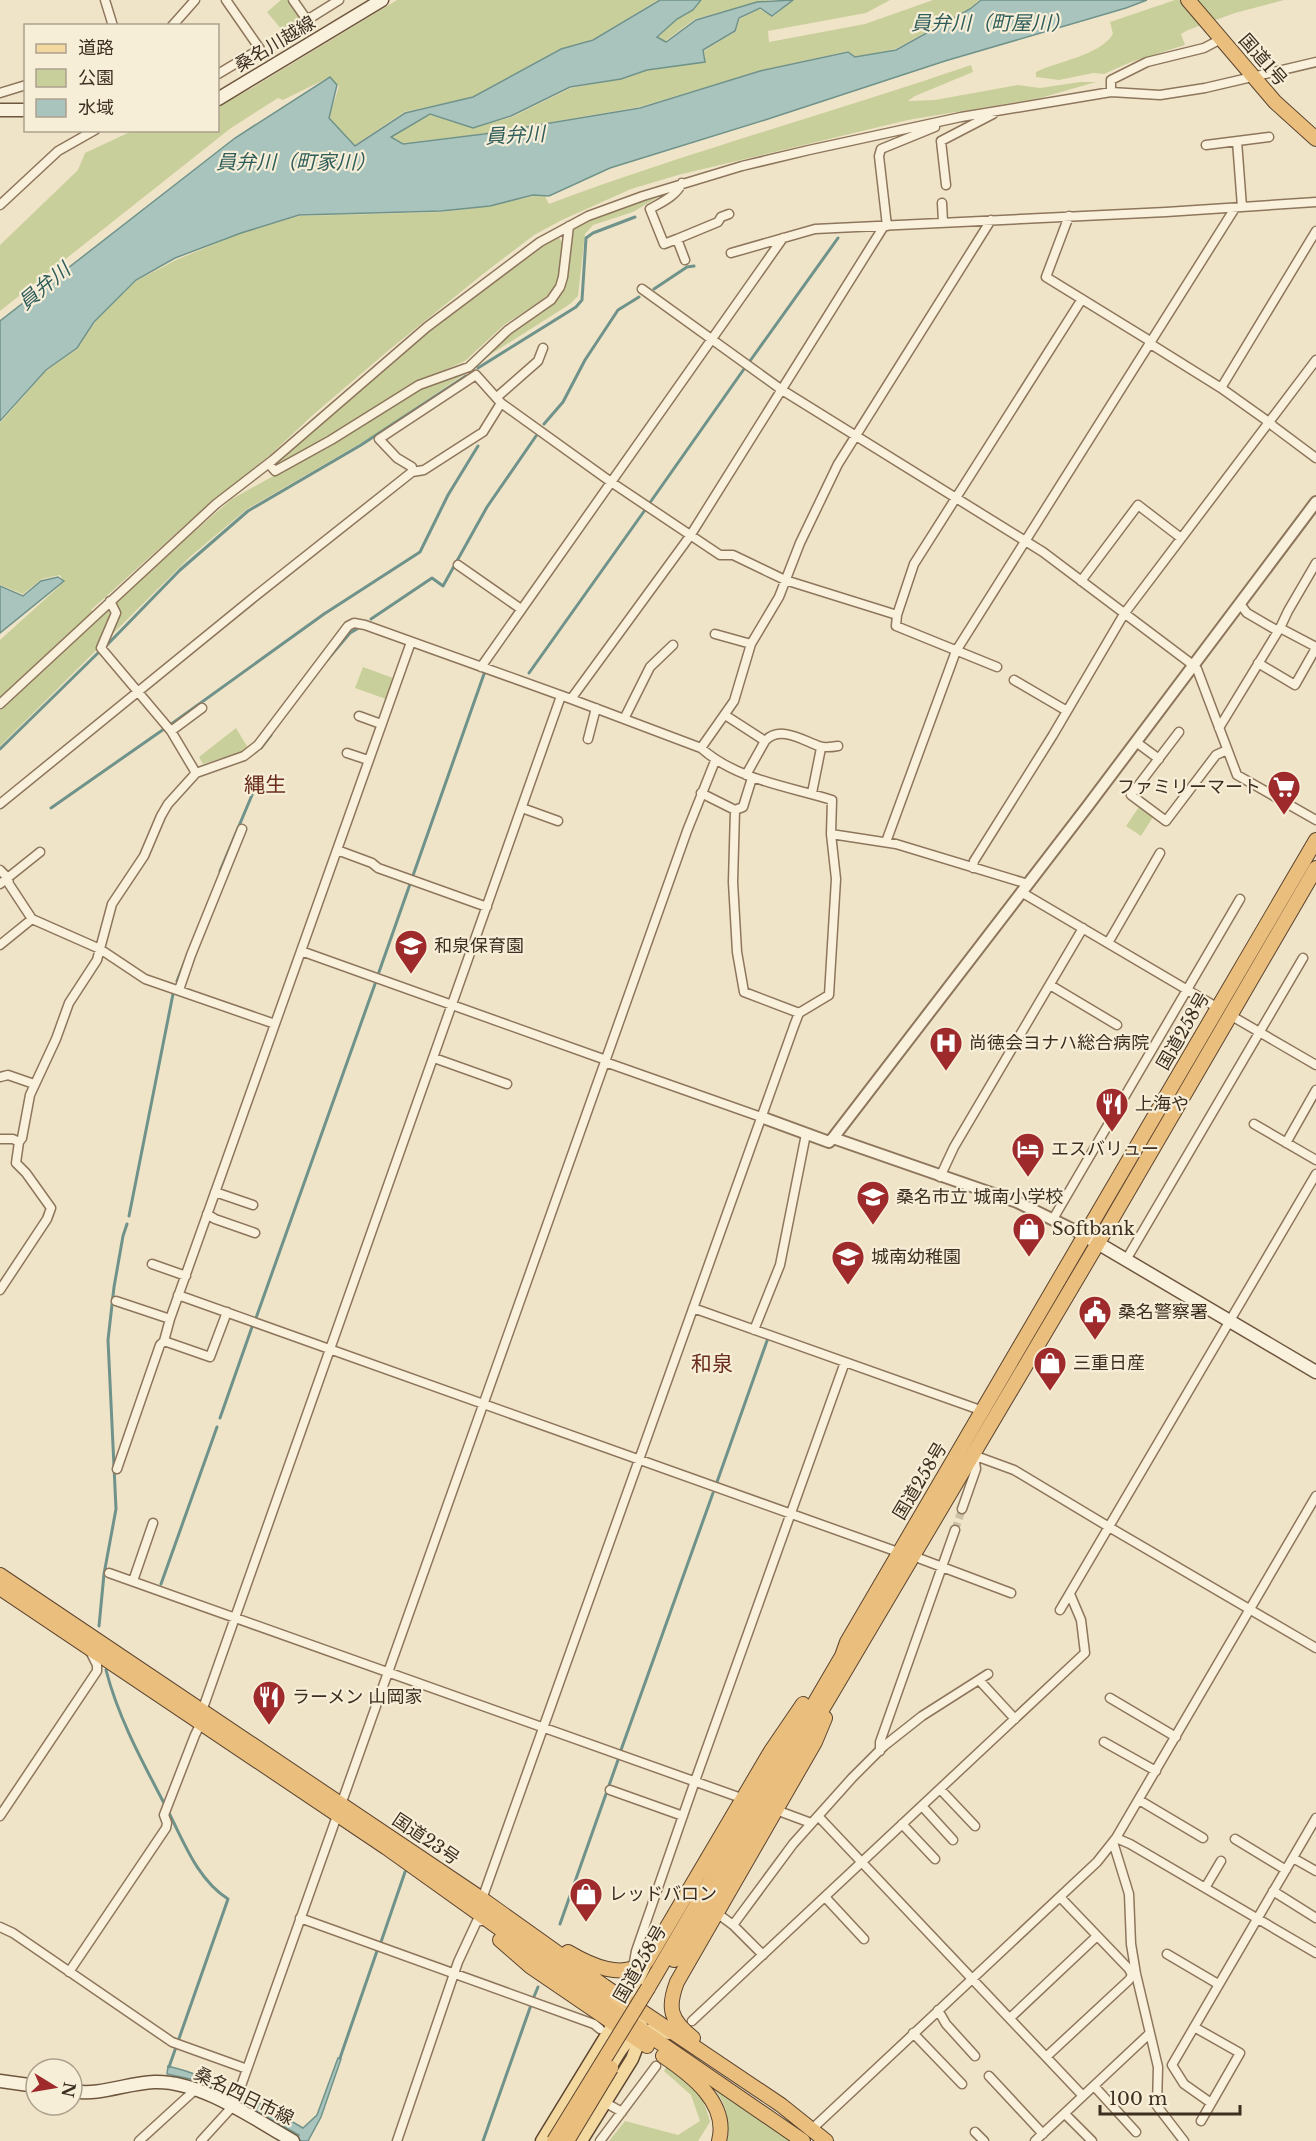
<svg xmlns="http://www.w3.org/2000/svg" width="1316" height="2141" font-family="'Libre Baskerville','Noto Sans JP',serif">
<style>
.green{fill:#c9cf9b}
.water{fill:#a9c4bc;stroke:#6f938a;stroke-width:1.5}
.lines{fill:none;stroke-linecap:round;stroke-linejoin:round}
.stream{stroke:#6f938a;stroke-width:3}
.minor-tunnel{stroke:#ccc0a6;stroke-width:8;stroke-dasharray:8 4;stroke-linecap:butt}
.minor-casing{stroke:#8d765c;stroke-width:11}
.tertiary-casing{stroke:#8d765c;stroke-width:14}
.secondary-casing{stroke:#6f573f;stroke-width:15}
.primary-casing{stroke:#5b4430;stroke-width:15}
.trunk-casing{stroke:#5b4430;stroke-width:16}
.minor{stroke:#faf1dc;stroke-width:8}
.tertiary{stroke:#faf1dc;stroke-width:10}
.secondary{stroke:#faf1dc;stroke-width:12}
.primary{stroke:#f3d9a0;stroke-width:12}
.trunk{stroke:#eabe7c;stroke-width:14}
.trunk-bridge-casing{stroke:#5b4430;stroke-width:16;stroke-linecap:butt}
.trunk-bridge{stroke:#eabe7c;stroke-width:14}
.labels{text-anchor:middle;stroke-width:4.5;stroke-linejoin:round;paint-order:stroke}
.street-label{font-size:18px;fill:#3d2e20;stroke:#f7eed8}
.poi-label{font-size:18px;fill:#3d2e20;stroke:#f7eed8;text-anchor:start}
.water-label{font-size:20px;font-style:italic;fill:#2f5d5a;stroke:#f7eed8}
.quarter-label{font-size:21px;fill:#6b2e1e;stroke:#f7eed8}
</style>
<rect width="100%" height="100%" fill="#f0e4c8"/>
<path class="green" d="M 281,0 L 289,0 L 305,24 L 287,36 L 267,12 Z
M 397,0 L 658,0 L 593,39 L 559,49 L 472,97 L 404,112 L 355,145 L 329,118 L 339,86 L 330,77 L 283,100 L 278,98 L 231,128 L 0,311 L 0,245 L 78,170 L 85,153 L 132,131 L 218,130 L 218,106 L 252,88 Z
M 702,0 L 772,0 L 757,2 L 695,19 L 665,41 L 658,37 L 677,19 L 694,10 Z
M 793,0 L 890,0 L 866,13 L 768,31 L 769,42 L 865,24 L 933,0 L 979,0 L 969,9 L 895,49 L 854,57 L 848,51 L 759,71 L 639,107 L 482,134 L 403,143 L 391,136 L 430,115 L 473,128 L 512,117 L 571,88 L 621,79 L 646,70 L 705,62 L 704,51 L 735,32 L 740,19 L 759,9 L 773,17 Z
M 1175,0 L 1284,0 L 1235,13 L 1188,30 L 1181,34 L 1185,45 L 1131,62 L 1104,74 L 1093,73 L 1059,80 L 1036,77 L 1036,72 C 1058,61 1099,56 1113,34 L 1110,22 Z
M 971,65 L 973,72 L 915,96 L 908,101 L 935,100 L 1018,85 L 1040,88 L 1080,82 L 1096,82 L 1040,98 L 908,120 L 678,175 L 631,189 L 562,220 L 534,235 L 483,274 L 389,350 L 314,414 L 269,456 L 203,509 L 91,610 L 97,615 L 232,499 L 359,428 L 410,395 L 458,371 L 469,371 L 375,435 L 247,509 L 191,556 L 0,746 L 0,640 L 64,582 L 60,575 L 42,579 L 23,594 L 0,585 L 0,423 L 46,371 L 77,349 L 96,321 L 136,281 L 176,260 L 241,233 L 299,216 L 441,212 L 490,206 L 534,196 L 545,196 L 549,204 C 688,152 831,113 971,65 Z
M 672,189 L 633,212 L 593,225 L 585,234 L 578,296 L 570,304 L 485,358 L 506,333 L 537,315 L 559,298 L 568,276 L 574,229 C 600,210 641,199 672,189 Z
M 558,236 L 563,244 L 558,282 L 554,290 L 542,300 L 504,325 L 465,361 L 415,383 L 343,430 L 276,468 L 272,464 L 344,404 L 427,331 L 541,245 Z
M 363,667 L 393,678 L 386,699 L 355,688 Z
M 236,728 L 248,748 L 242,752 L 203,764 L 199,757 Z
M 1139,807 L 1153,817 L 1141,836 L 1126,826 Z
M 667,2066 C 691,2084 703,2091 710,2122 L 698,2141 L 609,2141 L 625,2121 L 678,2135 L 700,2121 L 691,2095 L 664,2071 Z
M 698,2074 L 797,2141 L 725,2141 C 732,2107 722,2095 698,2074 Z"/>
<path class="water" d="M 660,0 L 701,0 L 693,10 L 677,19 L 657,37 L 666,42 L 696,20 L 757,2 L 793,0 L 772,16 L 760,8 L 739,18 L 735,31 L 703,50 L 705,62 L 647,70 L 621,79 L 570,87 L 511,116 L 473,128 L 430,114 L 391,137 L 403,144 L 484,134 L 640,108 L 760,71 L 848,52 L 855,57 L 896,50 L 970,9 L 981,0 L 1147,0 L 1126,8 L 945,61 L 765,120 L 610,168 L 549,196 L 533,195 L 490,206 L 441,211 L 299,215 L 241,233 L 175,258 L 136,280 L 94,322 L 77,348 L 46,370 L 0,421 L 0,321 L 235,138 L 330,77 L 337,85 L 329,118 L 355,146 L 405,113 L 473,97 L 561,49 L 593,40 Z
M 58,577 L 64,581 L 0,633 L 0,586 L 23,596 L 41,581 Z
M 338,2058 L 341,2059 L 321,2117 L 308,2141 L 295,2141 L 299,2135 L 215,2089 L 195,2080 L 167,2074 L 168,2066 C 217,2078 260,2103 303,2128 L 317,2115 Z"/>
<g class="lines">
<path class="stream" d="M 654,289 L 687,267 L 694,266
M 750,361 L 838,238
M 478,368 L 576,307 L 582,300 L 586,238 L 593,233 L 635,217
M 544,424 L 563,402 L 585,360 L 618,310 L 639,297
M 649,504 L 744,369
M 371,619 L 432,578 L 443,586 L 487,507 L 536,436
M 105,647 L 180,570 L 248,511 L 361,445 L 466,376
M 327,660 L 350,633 L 357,629
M 529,673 L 645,510
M 170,725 L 324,614 L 420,552 L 448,495 L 478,446
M 261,748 L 271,735
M 0,749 L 100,651
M 51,808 L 164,729
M 220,871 L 252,795
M 379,972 L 484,674
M 177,981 L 185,961
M 129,1216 L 173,994
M 256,1318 L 375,984
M 220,1418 L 252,1327
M 717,1482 L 768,1338
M 161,1584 L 217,1427
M 99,1626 L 104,1574 L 116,1509 L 108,1340 L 114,1287 L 123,1236 L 127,1224
M 106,1670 C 118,1717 142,1761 165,1805
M 621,1750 L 713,1493
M 168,1811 C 184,1842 197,1879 228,1899 L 169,2067
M 560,1924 L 618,1760
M 381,1942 L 405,1872
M 533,1999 L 538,1987
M 340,2058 L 377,1951
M 483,2141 L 531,2005"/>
<path class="minor-tunnel" d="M 955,1530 L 962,1509"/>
<g class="minor-casing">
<path id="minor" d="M 105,0 L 113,26
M 293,0 L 307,20 L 339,0
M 172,26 L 195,0
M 218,74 L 260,49 L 226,0
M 1111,92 L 1111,80 L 1147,62 L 1204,48 L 1221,39
M 0,93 L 26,85
M 1237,141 L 1242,207
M 1206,145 L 1269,137
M 682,183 C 676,196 662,202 650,209 L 664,244 L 677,239 L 685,260
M 946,185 L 941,141 L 993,114
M 942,203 L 943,222
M 0,205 L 58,151 L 95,130
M 1069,216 L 1046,277 L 1150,341
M 887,226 L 879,156 L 881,149 L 935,127
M 677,239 L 718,222 L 721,217 L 729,214
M 731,253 L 815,229 L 1166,212 L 1316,202
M 642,289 L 782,390 L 1043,552 L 1193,665 L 1197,669 L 1237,775 L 1316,820
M 1149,343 L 1221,388 L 1266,420 L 1268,424
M 1221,388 L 1316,231
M 497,397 L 538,361 L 543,348
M 501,403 L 611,482 L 720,555 L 733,555 L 785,580 L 897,615
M 1270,421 L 1273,426 L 1316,458
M 269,464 L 275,471 L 331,440 L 419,385 L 469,367 L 508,330 L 551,300 L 560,287 L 563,277 L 569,226
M 458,565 L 521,609
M 1081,581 L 1138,505 L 1181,538
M 110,601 L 116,613 L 101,648 L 171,731 L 196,773
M 1240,604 L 1247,613 L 1278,631
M 1280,628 L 1316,647
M 715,634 L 751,644
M 1258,663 L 1295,685 L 1316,648
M 481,667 L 783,238
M 997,667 L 896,626 L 897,615 L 914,564 L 1082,299
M 1014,680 L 1067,711
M 571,699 L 690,536 L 884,226
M 0,704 L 216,504 L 273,460 L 427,327 L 540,242 L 588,216 L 643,196 L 742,166 L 809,150 L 961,117 L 1111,92 L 1160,95 L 1205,88 L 1316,62
M 725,715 L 765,741 C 780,725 802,740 819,746 C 824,748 832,747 838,746
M 359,716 L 381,724
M 624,719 L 650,667 L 673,645
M 1219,728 L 1280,628 L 1288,611 L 1316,563
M 171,731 L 202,708
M 1179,732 L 1131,795 L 1166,821 L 1216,755 L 1227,750
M 588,739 L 596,708
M 1136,742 L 1159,759
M 701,748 L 734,701 L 751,644 L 779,597 L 800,543 L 838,464 L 991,220
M 347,753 L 368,760
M 746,775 L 765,741
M 701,793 L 735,810 L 743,807 L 752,778
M 812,793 L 821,748
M 0,804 L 253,598 L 412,472 L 424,470 L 483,432 L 501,403 L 476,375 L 379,439 L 397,458 L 412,467 L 412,472
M 522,808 L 558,821
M 735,810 L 733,882 L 737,952 L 744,992 L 799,1013
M 831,834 L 896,844 L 1028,884
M 886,842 L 956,651 L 1235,208
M 337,850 L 372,863 L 378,868 L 487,907
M 973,868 L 974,861 L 1053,735 L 1124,614 L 1316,360
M 0,870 L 8,878 L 9,884 L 32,919 L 100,949 L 145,979 L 275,1024
M 0,884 L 40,852
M 1021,892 L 1218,1008
M 1108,943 L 1160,853
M 0,945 L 32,919
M 301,951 L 606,1060
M 1050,985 L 1117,1025
M 179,990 L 191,955 L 242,829
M 1230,1015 L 1316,1065
M 434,1058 L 507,1084
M 605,1062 L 761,1117
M 0,1077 L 8,1075 L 34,1084
M 1254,1124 L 1316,1160
M 0,1139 L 13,1139 L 19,1142 L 16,1163 L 26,1173 L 51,1208 L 47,1219 L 0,1290
M 19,1142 L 22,1138 L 30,1095 L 56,1039 L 69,1003 L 97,960 L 112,904 L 144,856 L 161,816 L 168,804 L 196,773 L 244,756 L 258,745 L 348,626 L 354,623 L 365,625 L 571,699 L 701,748 C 737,780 787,786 832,800 L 831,834 L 836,879 L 829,995 L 799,1013 L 794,1026 L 482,1899
M 1286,1143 L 1316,1090
M 940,1177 L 954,1147 L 1083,928
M 215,1192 L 253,1205
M 207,1214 L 215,1219 L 255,1233
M 1053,1219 L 1240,899
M 1126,1260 L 1303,958
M 152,1264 L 186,1276
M 178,1295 L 898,1552
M 116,1301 L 170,1319
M 693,1308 L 983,1411
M 754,1330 L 780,1265 L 806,1134
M 164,1341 L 210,1357 L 227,1312
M 973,1455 L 1014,1470 L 1109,1527 L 1316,1648
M 117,1469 L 160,1345 L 164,1341 L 170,1319 L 411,642
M 962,1509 L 976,1469 L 974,1455
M 913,1556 L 1011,1593
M 109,1573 L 744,1799
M 133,1581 L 153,1523
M 1060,1610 L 1316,1174
M 979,1680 L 1015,1719
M 1110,1698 L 1176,1737
M 202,1711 L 561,696
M 1104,1742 L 1156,1771
M 880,1751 L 880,1742 L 955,1530
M 940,1789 L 975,1826
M 610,1790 L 683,1816
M 1139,1800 L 1203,1838
M 922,1806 L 953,1840
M 776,1810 L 811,1823
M 0,1816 L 97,1671 L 97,1665 L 90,1651
M 818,1816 L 1083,2096
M 902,1824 L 935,1859
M 1116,1838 L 1130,1844 L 1316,1953
M 1235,1839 L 1286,1870
M 1113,1842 L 1129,1894 L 1131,1944 L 1136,1974 L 1158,2067 L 1157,2106 L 1184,2141
M 1293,1858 L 1316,1871
M 1205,1888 L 1221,1861
M 1273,1891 L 1316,1918
M 825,1897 L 864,1939
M 1060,1897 L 1129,1969 L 1132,1975
M 714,1911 L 733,1925 L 763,1955
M 300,1918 L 594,2024 L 600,2029
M 733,1925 L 793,1844 L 852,1778 L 884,1746 L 922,1716 L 988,1674
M 0,1927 L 13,1933 L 172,2042 L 247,2069
M 1167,1954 L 1218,1984
M 633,1968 L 636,1951 L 695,1781 L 845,1362
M 69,1972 L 166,1828 L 167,1823 L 164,1815 L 195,1735 L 201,1723
M 938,2010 L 946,2024 L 975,2056
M 1010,2018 L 1097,1936
M 692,2021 L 1085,1653 L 1081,1620 L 1070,1594
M 1194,2027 L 1240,2053 L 1201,2121
M 913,2033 L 962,2084
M 1046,2057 L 1129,1980 L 1132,1975 L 1136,1974
M 989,2076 L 1043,2134
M 1094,2086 L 1136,2132
M 606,2103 L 622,2112
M 1211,2103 L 1184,2084 L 1172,2065 L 1316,1818
M 1065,2114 L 1092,2141
M 812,2129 L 1097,1862 L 1116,1838 L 1316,1496
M 975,2132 L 984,2141
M 139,2141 L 196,2089
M 201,2141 L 232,2107 L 241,2086 L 687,831 L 715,761
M 397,2141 L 458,1962 L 477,1921 L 487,1921
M 600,2141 L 656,2066
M 1035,2141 L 1149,2034"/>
</g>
<g class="tertiary-casing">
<path id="tertiary" d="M 761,1117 L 829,1142 L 833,1138 L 1017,1202 L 1084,1235
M 833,1138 L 1087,807 L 1316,502"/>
</g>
<g class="secondary-casing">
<path id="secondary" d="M 218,99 L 382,0
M 0,110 L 26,110
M 1084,1235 L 1316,1372
M 0,2081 L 36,2086
M 72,2091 C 100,2096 127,2083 154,2082 C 200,2080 254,2119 293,2141"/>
</g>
<g class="primary-casing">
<path id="primary" d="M 605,2076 C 622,2048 632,2021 669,2033
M 542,2141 L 627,2002 L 647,1961
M 581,2141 L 632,2059 L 643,2031 L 638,2017 L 597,1989"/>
</g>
<g class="trunk-casing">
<path id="trunk" d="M 1188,0 L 1275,102 L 1316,139
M 0,1575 L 482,1899 L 604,1986 L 781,2105 L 826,2141
M 0,1588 L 387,1848 L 643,2031 L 803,2141
M 500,1940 L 531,1967 L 647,2046
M 568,1952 C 590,1965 623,1981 647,1961 L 771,1751 L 803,1704
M 674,1960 L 1098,1243 L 1316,868
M 648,1988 L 842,1656 L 847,1642 L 1316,840
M 693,2038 C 670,2020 667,2008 677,1982 L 815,1742 L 825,1718
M 663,2056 C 691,2075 729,2103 719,2141"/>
</g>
<use href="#minor" class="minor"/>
<use href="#tertiary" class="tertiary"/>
<use href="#secondary" class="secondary"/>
<use href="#primary" class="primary"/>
<use href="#trunk" class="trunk"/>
<g class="trunk-bridge-casing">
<path id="trunk-bridge" d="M 554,2141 L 648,1988
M 567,2141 L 611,2068"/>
</g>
<use href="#trunk-bridge" class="trunk-bridge"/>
</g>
<defs>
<g id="supermarket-pin" transform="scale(1.725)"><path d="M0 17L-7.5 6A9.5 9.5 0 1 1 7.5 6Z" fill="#9e2a2b" stroke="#f7eed8"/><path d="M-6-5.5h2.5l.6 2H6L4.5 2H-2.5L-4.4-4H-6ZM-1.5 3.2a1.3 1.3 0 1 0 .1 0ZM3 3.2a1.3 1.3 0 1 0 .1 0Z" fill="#fff"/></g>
<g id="school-pin" transform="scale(1.725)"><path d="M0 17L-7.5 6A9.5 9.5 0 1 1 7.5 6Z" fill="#9e2a2b" stroke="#f7eed8"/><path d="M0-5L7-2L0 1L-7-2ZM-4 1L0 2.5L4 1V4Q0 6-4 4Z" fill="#fff"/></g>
<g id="hospital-pin" transform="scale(1.725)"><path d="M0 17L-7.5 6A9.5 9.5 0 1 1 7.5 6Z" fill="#9e2a2b" stroke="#f7eed8"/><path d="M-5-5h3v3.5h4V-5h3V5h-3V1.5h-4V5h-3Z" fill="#fff"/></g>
<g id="restaurant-pin" transform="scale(1.725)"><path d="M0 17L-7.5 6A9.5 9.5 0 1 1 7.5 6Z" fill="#9e2a2b" stroke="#f7eed8"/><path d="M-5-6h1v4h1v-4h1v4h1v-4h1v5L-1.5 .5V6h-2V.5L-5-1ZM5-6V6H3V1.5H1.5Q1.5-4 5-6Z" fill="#fff"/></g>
<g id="hotel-pin" transform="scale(1.725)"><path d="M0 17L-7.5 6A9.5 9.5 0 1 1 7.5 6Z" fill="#9e2a2b" stroke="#f7eed8"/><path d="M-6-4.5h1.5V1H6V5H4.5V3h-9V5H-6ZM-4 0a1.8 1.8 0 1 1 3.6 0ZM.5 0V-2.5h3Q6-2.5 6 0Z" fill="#fff"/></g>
<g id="shop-pin" transform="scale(1.725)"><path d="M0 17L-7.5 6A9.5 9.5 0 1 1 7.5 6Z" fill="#9e2a2b" stroke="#f7eed8"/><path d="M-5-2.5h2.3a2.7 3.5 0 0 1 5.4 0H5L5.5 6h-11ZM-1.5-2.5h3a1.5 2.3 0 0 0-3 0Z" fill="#fff"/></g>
<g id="civic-pin" transform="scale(1.725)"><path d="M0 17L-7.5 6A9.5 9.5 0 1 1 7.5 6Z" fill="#9e2a2b" stroke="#f7eed8"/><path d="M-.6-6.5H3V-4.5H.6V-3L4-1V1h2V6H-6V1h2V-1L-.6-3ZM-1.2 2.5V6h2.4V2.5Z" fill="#fff"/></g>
</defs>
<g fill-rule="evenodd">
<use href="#supermarket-pin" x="1284" y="787"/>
<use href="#school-pin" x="411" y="946"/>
<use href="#hospital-pin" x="946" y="1043"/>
<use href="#restaurant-pin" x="1112" y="1104"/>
<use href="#hotel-pin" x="1028" y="1149"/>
<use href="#school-pin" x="873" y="1197"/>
<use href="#shop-pin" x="1029" y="1229"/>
<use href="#school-pin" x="848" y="1257"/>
<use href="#civic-pin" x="1095" y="1312"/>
<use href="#shop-pin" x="1050" y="1363"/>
<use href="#restaurant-pin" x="269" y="1697"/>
<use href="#shop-pin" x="586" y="1894"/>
</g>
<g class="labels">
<g class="street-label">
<text transform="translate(275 44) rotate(-31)" y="6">桑名川越線</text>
<text transform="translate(1263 60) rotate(49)" y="6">国道1号</text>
<text transform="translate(1183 1031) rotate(-60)" y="6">国道258号</text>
<text transform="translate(920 1481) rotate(-59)" y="6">国道258号</text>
<text transform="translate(426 1839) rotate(34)" y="6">国道23号</text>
<text transform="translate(640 1964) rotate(-60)" y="6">国道258号</text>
<text transform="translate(244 2096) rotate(26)" y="6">桑名四日市線</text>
</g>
<g class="poi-label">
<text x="1261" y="793" text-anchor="end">ファミリーマート</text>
<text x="434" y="952">和泉保育園</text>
<text x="969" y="1049">尚徳会ヨナハ総合病院</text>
<text x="1135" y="1110">上海や</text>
<text x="1051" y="1155">エスバリュー</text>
<text x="896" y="1203">桑名市立 城南小学校</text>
<text x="1052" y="1235">Softbank</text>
<text x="871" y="1263">城南幼稚園</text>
<text x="1118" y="1318">桑名警察署</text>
<text x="1073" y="1369">三重日産</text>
<text x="292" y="1703">ラーメン 山岡家</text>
<text x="609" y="1900">レッドバロン</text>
</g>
<g class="water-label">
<text x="991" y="30">員弁川（町屋川）</text>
<text transform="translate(515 135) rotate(-3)" y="7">員弁川</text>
<text x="296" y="169">員弁川（町家川）</text>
<text transform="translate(44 286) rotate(-40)" y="7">員弁川</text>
</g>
<g class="quarter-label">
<text x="265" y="792">縄生</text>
<text x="712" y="1371">和泉</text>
</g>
</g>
<rect x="24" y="24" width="195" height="108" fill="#f7eed8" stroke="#ada18e" stroke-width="1.5"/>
<rect x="36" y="44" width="30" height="9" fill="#f3d9a0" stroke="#ada18e" stroke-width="1.5"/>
<text x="78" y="54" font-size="18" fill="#3d2e20">道路</text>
<rect x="36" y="69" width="30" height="18" fill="#c9cf9b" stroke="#ada18e" stroke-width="1.5"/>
<text x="78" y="84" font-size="18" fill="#3d2e20">公園</text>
<rect x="36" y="99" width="30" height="18" fill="#a9c4bc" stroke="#ada18e" stroke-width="1.5"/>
<text x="78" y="114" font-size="18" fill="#3d2e20">水域</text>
<g transform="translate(54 2087) rotate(101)"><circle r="28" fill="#f7eed8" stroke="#ada18e" stroke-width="1.5"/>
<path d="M0-4.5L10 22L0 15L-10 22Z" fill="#9e2a2b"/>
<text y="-9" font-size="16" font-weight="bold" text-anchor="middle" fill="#3d2e20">N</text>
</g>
<path d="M1100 2105v9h140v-9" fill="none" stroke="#3d2e20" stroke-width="3"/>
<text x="1109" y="2105" font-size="18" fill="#3d2e20" stroke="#f7eed8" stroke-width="4.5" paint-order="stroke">100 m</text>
</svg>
